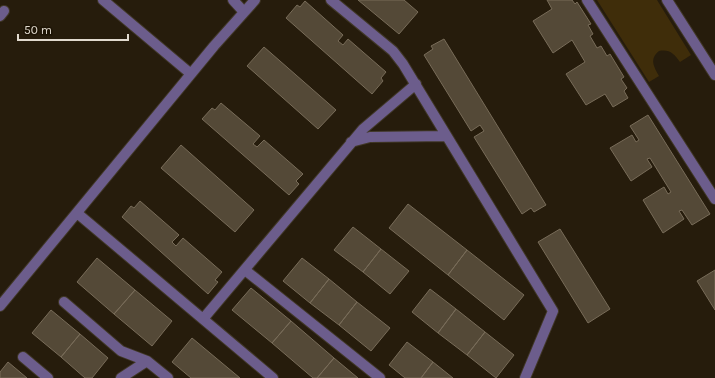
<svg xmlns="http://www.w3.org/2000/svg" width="715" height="378" font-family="Karla,sans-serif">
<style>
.green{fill:#3f2d0a}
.building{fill:#544937;stroke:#786c59}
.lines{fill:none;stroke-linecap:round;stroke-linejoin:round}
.minor-casing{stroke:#403727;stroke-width:12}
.minor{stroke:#6c5d8c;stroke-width:10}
</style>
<rect width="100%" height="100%" fill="#261c0c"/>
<path class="green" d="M 597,0 L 657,0 L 691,55 L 680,62 C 674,54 670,49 659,51 C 649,59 654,67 659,76 L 649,82 Z"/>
<path class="building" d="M 358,0 L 404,0 L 418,12 L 399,34 Z
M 547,0 L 572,0 L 575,4 L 577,2 L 591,24 L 588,25 L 593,34 L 590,36 L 597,48 L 601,46 L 607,56 L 610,54 L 624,77 L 621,79 L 627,88 L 624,91 L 628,98 L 613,107 L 605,94 L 586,105 L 566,74 L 585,62 L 572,40 L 553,53 L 533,21 L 552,9 Z
M 305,1 L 343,35 L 338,41 L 343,45 L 348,39 L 386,72 L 381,78 L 383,81 L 372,94 L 286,18 L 297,5 L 300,7 Z
M 444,39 L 546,205 L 534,212 L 531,208 L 522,214 L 474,137 L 484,131 L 480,125 L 471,131 L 424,55 L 433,49 L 431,46 Z
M 264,47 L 336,110 L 318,129 L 247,66 Z
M 221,103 L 260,136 L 253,144 L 257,147 L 264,140 L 303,174 L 296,181 L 299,184 L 289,195 L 202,119 L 212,108 L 215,110 Z
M 648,115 L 710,214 L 692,225 L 682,210 L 679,211 L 684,219 L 663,233 L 643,200 L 664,187 L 668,194 L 671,192 L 650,158 L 647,159 L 652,167 L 631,181 L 610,148 L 632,135 L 636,142 L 639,140 L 630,126 Z
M 181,145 L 254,210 L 235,232 L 161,168 Z
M 140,201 L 179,235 L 172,242 L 176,246 L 183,238 L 222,272 L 215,280 L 218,282 L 208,294 L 122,217 L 131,206 L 134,208 Z
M 408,204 L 467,250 L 448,275 L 389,228 Z
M 353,227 L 381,249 L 363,272 L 334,250 Z
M 560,229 L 610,309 L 588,323 L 538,242 Z
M 381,249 L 409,271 L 390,294 L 363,272 Z
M 467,250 L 524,295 L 504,320 L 448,275 Z
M 97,258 L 135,290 L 114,314 L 77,282 Z
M 302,258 L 329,279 L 310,303 L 283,281 Z
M 715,270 L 715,310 L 697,281 Z
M 329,279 L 357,302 L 339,325 L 310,303 Z
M 251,288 L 291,321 L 272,343 L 232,310 Z
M 430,289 L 456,309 L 438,333 L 412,312 Z
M 135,290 L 172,321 L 152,346 L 114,314 Z
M 357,302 L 390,328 L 371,351 L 339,325 Z
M 456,309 L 485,332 L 467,355 L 438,333 Z
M 51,310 L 80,334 L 61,357 L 32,333 Z
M 291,321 L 334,358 L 317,378 L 313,378 L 272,343 Z
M 485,332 L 514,355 L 496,378 L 467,355 Z
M 80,334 L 108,358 L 92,378 L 85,378 L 61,357 Z
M 192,338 L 240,378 L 191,378 L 172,362 Z
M 407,342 L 433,362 L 421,378 L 405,378 L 389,365 Z
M 334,358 L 358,378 L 317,378 Z
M 8,362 L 27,378 L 0,378 L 0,372 Z
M 433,362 L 453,378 L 421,378 Z"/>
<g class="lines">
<g class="minor-casing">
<path id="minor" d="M 103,0 L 191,74
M 233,0 L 244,12
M 331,0 L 393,51 L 403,64 L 553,311 L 525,378
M 587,0 L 715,199
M 667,0 L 715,75
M 0,16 L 4,11
M 351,142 L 370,137 L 446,136
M 77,213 L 273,378
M 245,270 L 380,378
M 64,302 L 121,351 L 147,361 L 168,378
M 0,306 L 214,46 L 255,0
M 203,319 L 363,129 L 416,84
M 23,357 L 48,378
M 121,378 L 147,361"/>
</g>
<use href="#minor" class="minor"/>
</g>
<path d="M18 34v6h110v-6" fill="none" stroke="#e1dacf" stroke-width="2"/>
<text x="24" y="34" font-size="12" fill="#e1dacf" stroke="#1c1304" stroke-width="3" paint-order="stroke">50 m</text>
</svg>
